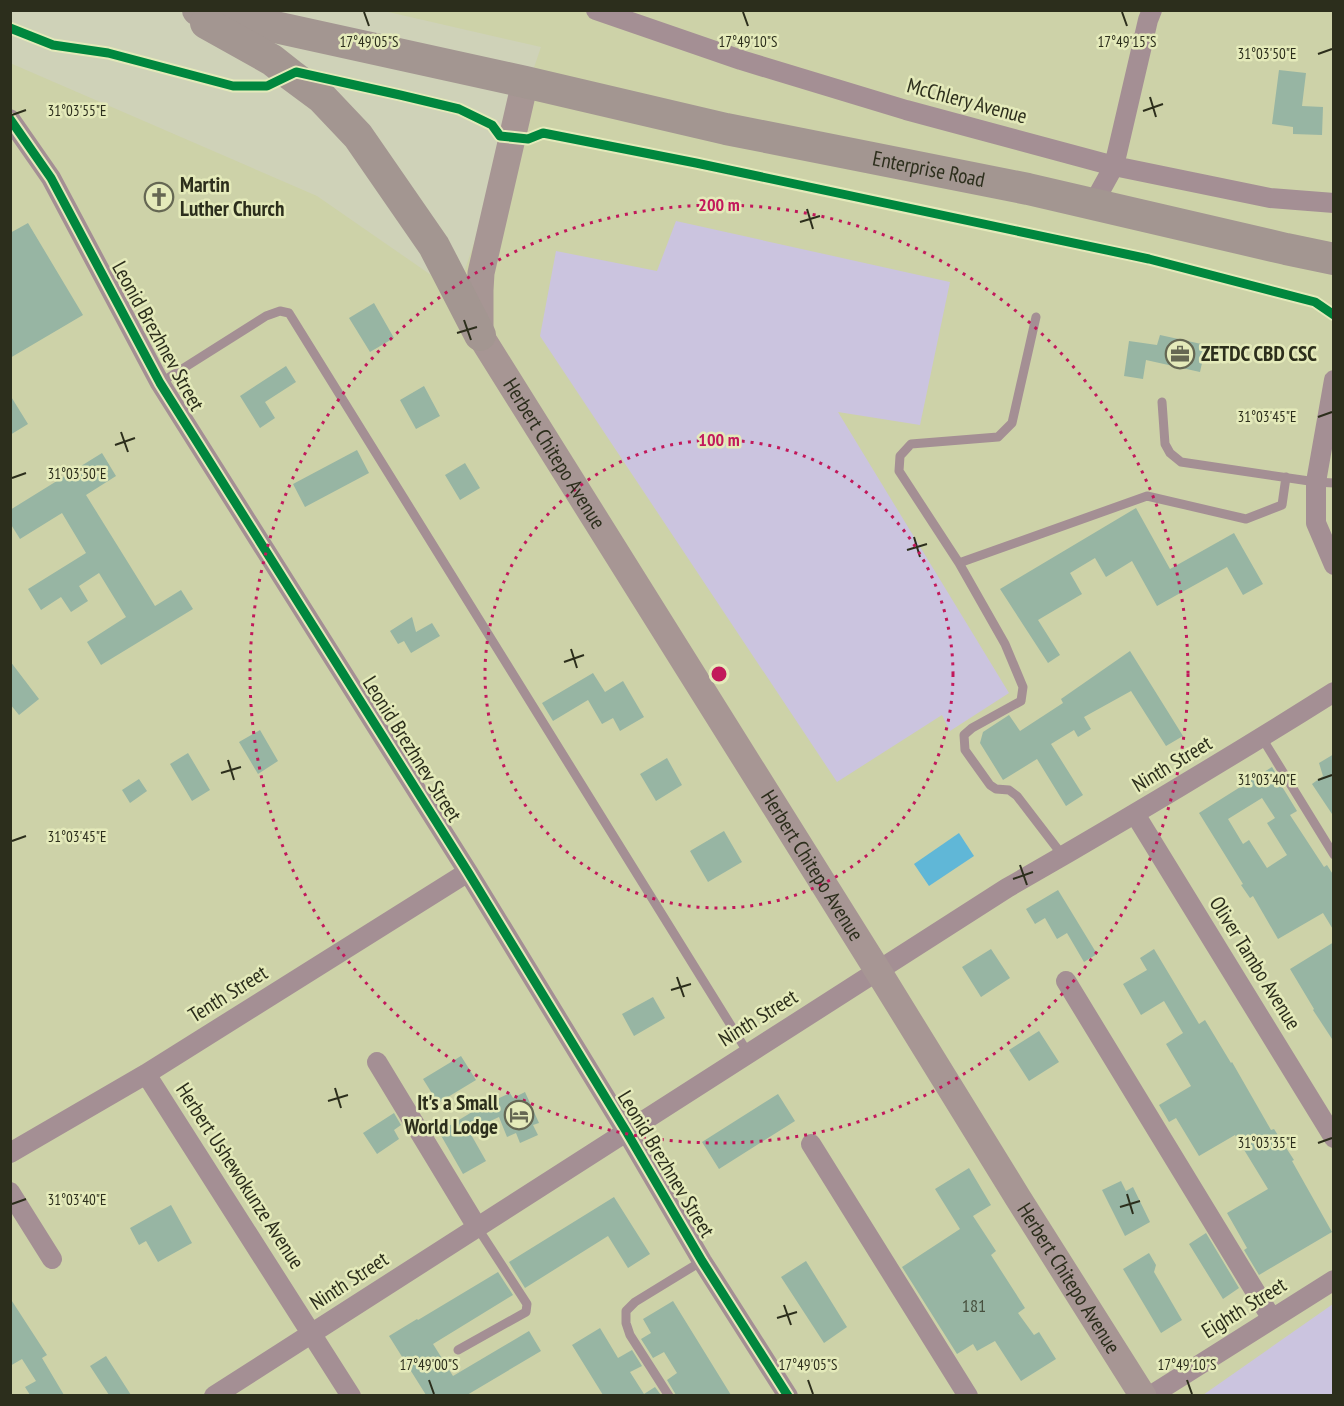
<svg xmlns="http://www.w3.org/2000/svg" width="1344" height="1406" font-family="'PT Sans Narrow',sans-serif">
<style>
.built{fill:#cdd2a8}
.green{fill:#cbc4df}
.water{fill:#60b7d7}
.building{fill:#97b5a3;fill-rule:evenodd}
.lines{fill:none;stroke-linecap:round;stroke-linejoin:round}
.service{stroke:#a48f94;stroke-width:9}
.minor{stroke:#a48f94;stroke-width:20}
.secondary{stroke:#a79694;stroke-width:27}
.trunk{stroke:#a39691;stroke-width:32}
.cycleway-casing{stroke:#e4eaba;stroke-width:13}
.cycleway{stroke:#00873e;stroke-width:9}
.ticks{fill:none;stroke:#2c2e1c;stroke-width:2}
.ring{fill:none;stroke:#c2185b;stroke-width:3;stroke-dasharray:3 6}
.labels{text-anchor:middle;stroke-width:5;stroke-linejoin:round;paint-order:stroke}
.number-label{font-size:18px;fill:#47503e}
.street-label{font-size:21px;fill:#2c2e1c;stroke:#e4eaba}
.poi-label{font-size:21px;font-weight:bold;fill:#2c2e1c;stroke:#e4eaba;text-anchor:start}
.ticks-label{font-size:15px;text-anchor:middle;fill:#2c2e1c;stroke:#e4eaba;stroke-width:5;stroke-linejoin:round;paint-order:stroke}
.centre{fill:#c2185b;stroke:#e4eaba;stroke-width:3}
.ring-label{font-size:18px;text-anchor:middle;font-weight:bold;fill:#c2185b;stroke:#e4eaba;stroke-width:5;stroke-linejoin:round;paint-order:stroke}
</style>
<rect width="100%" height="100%" fill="#cfd2b8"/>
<path class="built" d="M 384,11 L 1333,11 L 1333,1395 L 11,1395 L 10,63 L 317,196 L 457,293 L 541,47 Z"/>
<path class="green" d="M 676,221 L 950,282 L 920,425 L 838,412 L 1009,693 L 950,731 L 942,715 L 837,782 L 540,336 L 556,251 L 657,271 Z
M 1333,1304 L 1333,1395 L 1203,1395 Z"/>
<path class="water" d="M 959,833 L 974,856 L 929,886 L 914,864 Z"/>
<path class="building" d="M 1279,70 L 1306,73 L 1302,106 L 1323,107 L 1322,135 L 1293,134 L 1293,127 L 1272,124 Z
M 28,223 L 83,315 L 10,358 L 10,233 Z
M 374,303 L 394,338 L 370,352 L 349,318 Z
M 1160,335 L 1206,345 L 1200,372 L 1146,360 L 1143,379 L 1124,376 L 1129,341 L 1157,345 Z
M 286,366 L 296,382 L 265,402 L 275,418 L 260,428 L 240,396 Z
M 424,386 L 440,416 L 416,429 L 400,400 Z
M 10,395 L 28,424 L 10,435 Z
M 357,450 L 369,473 L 305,507 L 293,484 Z
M 102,453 L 116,476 L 86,495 L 155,606 L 181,590 L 193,609 L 101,665 L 87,642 L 126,617 L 99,573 L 79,586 L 88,601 L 71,612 L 61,597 L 41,610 L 28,589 L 86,553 L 62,513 L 20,539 L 10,523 L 10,510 Z
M 465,463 L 480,488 L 460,500 L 445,475 Z
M 1136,508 L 1170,569 L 1234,533 L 1263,584 L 1243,595 L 1227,567 L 1157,606 L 1132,561 L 1106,577 L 1095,558 L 1070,573 L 1082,594 L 1038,620 L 1060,655 L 1048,663 L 1000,589 Z
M 412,617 L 416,632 L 432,623 L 440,636 L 411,653 L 404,641 L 398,644 L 390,631 Z
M 1130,651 L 1183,736 L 1166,746 L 1131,691 L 1084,717 L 1091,729 L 1078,737 L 1074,730 L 1051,744 L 1083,795 L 1066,806 L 1037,759 L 1003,780 L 980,743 L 983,732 L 1009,715 L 1020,731 L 1063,703 L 1061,699 Z
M 10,661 L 39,699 L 19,715 L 10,704 Z
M 593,673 L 605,692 L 623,681 L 644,717 L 620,731 L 613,718 L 602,724 L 588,700 L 553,721 L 542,703 Z
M 260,730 L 278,761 L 258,774 L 239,742 Z
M 188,753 L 210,790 L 192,801 L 170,764 Z
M 1334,754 L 1334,817 L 1312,784 L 1323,776 L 1319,763 Z
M 667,758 L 682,785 L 656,801 L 640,774 Z
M 1272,767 L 1279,779 L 1278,780 L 1297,811 L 1290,815 L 1324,867 L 1327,865 L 1334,876 L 1334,931 L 1323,913 L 1278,939 L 1253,896 L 1250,898 L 1241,885 L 1243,884 L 1199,813 ZM 1262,798 L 1275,818 L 1267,823 L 1287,855 L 1267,868 L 1249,840 L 1243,844 L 1228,819 Z
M 139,779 L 147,791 L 130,803 L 122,790 Z
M 724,831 L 742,862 L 708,882 L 690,851 Z
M 1058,890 L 1097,954 L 1084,962 L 1067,933 L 1057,939 L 1045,918 L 1035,924 L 1026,909 Z
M 1334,942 L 1334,1042 L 1313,1010 L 1314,1009 L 1290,969 Z
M 991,949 L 1010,978 L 981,997 L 962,967 Z
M 1154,949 L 1199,1024 L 1205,1020 L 1231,1063 L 1232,1062 L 1271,1130 L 1274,1129 L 1294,1160 L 1292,1161 L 1332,1232 L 1259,1275 L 1244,1250 L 1247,1248 L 1227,1213 L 1268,1189 L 1235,1135 L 1199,1156 L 1176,1118 L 1169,1122 L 1159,1105 L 1191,1086 L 1166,1044 L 1183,1033 L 1164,1001 L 1141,1015 L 1123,984 L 1147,970 L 1140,958 Z
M 653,997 L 665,1018 L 634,1036 L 622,1014 Z
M 1039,1031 L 1059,1062 L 1029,1081 L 1009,1050 Z
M 461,1056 L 476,1080 L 438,1103 L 423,1079 Z
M 525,1092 L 539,1123 L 533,1125 L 538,1135 L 520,1143 L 516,1133 L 507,1137 L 499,1117 L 469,1131 L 486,1161 L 463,1174 L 439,1132 L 472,1112 L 471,1110 L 494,1098 L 495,1100 L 510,1093 L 513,1098 Z
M 778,1094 L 795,1121 L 719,1169 L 702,1142 Z
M 394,1113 L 401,1125 L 394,1130 L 399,1139 L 377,1154 L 363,1133 Z
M 969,1168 L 991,1205 L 973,1216 L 996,1251 L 991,1255 L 1025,1308 L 1018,1313 L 1034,1335 L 1039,1332 L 1056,1359 L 1021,1381 L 995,1341 L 977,1351 L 973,1344 L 957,1354 L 902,1267 L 960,1229 L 935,1189 Z
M 1121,1181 L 1126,1191 L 1133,1187 L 1150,1222 L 1125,1236 L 1102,1190 Z
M 614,1197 L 650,1254 L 628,1268 L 608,1236 L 525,1288 L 509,1262 Z
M 171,1205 L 192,1243 L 158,1262 L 146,1241 L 139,1245 L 130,1228 Z
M 1206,1233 L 1239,1288 L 1223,1299 L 1189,1244 Z
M 1149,1253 L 1156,1265 L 1154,1272 L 1182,1320 L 1161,1333 L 1123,1269 Z
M 806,1261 L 847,1327 L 824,1343 L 781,1277 Z
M 498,1272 L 513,1295 L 433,1344 L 453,1376 L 529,1331 L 541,1351 L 467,1395 L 426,1395 L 389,1336 L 417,1319 L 418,1320 Z
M 10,1298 L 47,1355 L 42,1358 L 64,1395 L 30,1395 L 25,1387 L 36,1381 L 22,1359 L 10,1366 Z
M 673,1301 L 731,1395 L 676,1395 L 667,1380 L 677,1373 L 664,1352 L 653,1358 L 641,1339 L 651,1333 L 643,1319 Z
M 600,1328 L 618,1358 L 632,1350 L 642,1366 L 630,1372 L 644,1394 L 655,1387 L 661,1395 L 603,1395 L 572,1345 Z
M 106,1356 L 131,1395 L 109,1395 L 90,1366 Z"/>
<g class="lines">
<path class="service" d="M 1036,317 L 1012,423 L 998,437 L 911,444 L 900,456 L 899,471 L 959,563 L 1005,644 L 1023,687 L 1021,701 L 972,728 L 964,735 L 965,750 L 990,785 L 996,789 L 1009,790 L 1017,796 L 1063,856
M 160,383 L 266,316 L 280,311 L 289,313 L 748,1053
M 1162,402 L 1165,444 L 1170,453 L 1181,462 L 1316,482 L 1334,483
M 959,563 L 1147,496 L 1246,519 L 1282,505 L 1286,477
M 1262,738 L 1334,855
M 458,1350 L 526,1312 L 527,1304 L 477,1227
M 669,1396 L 630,1335 L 626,1323 L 626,1311 L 635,1302 L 702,1261"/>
<path class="minor" d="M 596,10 L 741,60 L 906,110 L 1114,166 L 1270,198 L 1334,203
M 10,119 L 51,178 L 160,383 L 468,872 L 626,1131 L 702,1261 L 788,1396
M 1093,204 L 1114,166 L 1148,20 L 1152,10
M 1334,380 L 1316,482 L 1316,523 L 1334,565
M 1135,814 L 1334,1138
M 1066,981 L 1272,1319
M 377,1062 L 477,1227
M 146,1074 L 351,1396
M 811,1144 L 968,1396
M 10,1153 L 146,1074 L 468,872
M 10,1192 L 52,1259
M 214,1396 L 1007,888 C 1117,825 1226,760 1334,692
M 1150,1396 L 1334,1280"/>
<path class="secondary" id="s1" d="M 525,82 L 481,273 L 480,290 L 480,335 L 878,971 L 1018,1198 L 1143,1396"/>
<g class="trunk">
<path id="s2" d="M 198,10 L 525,82 L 726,129 L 1028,189 L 1286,249 L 1334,259"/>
<path d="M 206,23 L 272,60 L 291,75 L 322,98 L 358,136 L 434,246 L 480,335"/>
</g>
<g class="cycleway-casing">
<path id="cycleway" d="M 10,28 L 53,45 L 108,53 L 233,86 L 267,86 L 296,72 L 400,95 L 459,109 L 492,125 L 500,136 L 528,139 L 543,133 L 696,163 L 1149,259 L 1315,302 L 1334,315
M 10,119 L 51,178 L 160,383 L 468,872 L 626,1131 L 702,1261 L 788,1396"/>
</g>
<use href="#cycleway" class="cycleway"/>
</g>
<path class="ticks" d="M 364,12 L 369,26M 743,12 L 748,26M 1122,12 L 1127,26M 1318,54 L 1332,49M 1150,97 L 1156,117M 1143,111 L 1163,104M 12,115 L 26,110M 807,209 L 813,229M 800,222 L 820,216M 464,320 L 471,340M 457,333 L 477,327M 1318,417 L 1332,412M 121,432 L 128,452M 115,445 L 135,438M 12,478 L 26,473M 914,537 L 920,557M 907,550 L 927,544M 571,649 L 577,668M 564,662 L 584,655M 228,760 L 234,780M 221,773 L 241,767M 1318,780 L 1332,775M 12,841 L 26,836M 1020,865 L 1027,885M 1013,879 L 1033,872M 677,977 L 684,997M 671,990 L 691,984M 335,1088 L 341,1108M 328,1101 L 348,1095M 1318,1143 L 1332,1138M 1127,1194 L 1133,1214M 12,1204 L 26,1199M 1120,1207 L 1140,1201M 784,1305 L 791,1325M 777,1318 L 797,1312M 429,1380 L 434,1394M 808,1380 L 813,1394M 1187,1380 L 1192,1394"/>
<g class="ring">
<circle cx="719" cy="674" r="234"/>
<circle cx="719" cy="674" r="469"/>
</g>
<defs>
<g id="church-ring" transform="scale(1.5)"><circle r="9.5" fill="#e4eaba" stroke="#656753" stroke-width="1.5"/><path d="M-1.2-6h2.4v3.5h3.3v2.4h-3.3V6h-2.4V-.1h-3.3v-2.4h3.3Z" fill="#656753"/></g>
<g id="office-ring" transform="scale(1.5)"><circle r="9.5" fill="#e4eaba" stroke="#656753" stroke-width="1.5"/><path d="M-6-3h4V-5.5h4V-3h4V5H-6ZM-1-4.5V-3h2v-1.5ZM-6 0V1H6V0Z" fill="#656753"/></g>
<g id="hotel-ring" transform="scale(1.5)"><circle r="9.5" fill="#e4eaba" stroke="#656753" stroke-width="1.5"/><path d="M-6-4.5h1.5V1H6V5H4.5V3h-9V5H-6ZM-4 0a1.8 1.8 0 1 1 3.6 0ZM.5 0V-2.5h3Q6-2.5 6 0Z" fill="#656753"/></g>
</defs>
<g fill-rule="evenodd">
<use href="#church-ring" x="159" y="197"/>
<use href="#office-ring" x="1180" y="354"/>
<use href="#hotel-ring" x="519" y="1115"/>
</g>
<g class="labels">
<g class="number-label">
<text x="974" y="1312">181</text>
</g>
<g class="street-label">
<text transform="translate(967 101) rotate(15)" y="7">McChlery Avenue</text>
<text dy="7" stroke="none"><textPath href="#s2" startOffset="748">Enterprise Road</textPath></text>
<text transform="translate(158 336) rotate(61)" y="7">Leonid Brezhnev Street</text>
<text dy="7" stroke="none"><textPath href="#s1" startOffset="398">Herbert Chitepo Avenue</textPath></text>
<text transform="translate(412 749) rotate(58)" y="7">Leonid Brezhnev Street</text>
<text transform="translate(1172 764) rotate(-31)" y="7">Ninth Street</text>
<text dy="7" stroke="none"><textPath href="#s1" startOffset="884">Herbert Chitepo Avenue</textPath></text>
<text transform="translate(1255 963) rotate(58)" y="7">Oliver Tambo Avenue</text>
<text transform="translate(228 994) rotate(-32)" y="7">Tenth Street</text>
<text transform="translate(758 1018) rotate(-32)" y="7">Ninth Street</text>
<text transform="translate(666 1164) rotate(59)" y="7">Leonid Brezhnev Street</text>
<text transform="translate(240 1176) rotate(57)" y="7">Herbert Ushewokunze Avenue</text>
<text dy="7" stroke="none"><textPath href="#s1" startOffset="1370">Herbert Chitepo Avenue</textPath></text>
<text transform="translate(349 1281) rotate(-33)" y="7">Ninth Street</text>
<text transform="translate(1244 1308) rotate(-32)" y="7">Eighth Street</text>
</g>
<g class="poi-label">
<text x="180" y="192">Martin<tspan x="180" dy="24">Luther Church</tspan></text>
<text x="1201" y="361">ZETDC CBD CSC</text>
<text x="498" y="1110" text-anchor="end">It's a Small<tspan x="498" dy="24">World Lodge</tspan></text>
</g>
</g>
<g class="ticks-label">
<text x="369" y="47">17°49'05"S</text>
<text x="748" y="47">17°49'10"S</text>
<text x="1127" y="47">17°49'15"S</text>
<text x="1267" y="59">31°03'50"E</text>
<text x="77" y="116">31°03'55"E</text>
<text x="1267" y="422">31°03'45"E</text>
<text x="77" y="479">31°03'50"E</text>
<text x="1267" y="785">31°03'40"E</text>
<text x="77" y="842">31°03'45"E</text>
<text x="1267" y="1148">31°03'35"E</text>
<text x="77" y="1205">31°03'40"E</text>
<text x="429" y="1370">17°49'00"S</text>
<text x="808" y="1370">17°49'05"S</text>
<text x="1187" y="1370">17°49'10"S</text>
</g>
<circle cx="719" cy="674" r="9" class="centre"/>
<g class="ring-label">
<text x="719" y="211">200 m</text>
<text x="719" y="446">100 m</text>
</g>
<rect width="1344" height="1406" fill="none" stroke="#2c2e1c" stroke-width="24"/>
</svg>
